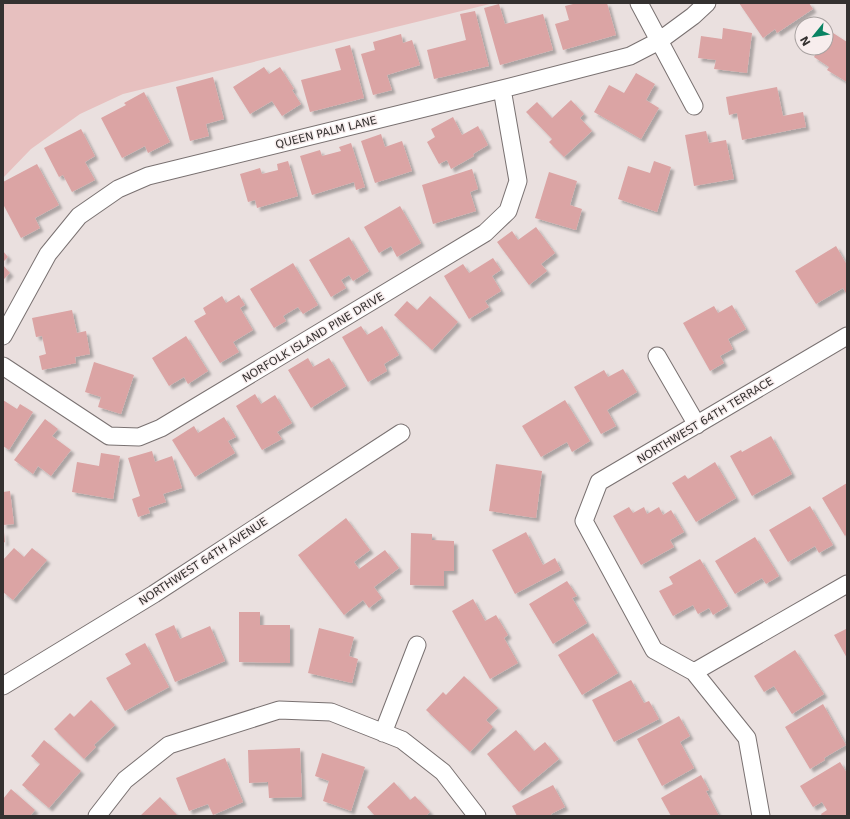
<svg xmlns="http://www.w3.org/2000/svg" width="850" height="819" font-family="'DejaVu Sans',sans-serif">
<style>
.green{fill:#e7c0bf}
.building{fill:#dba4a4;filter:url(#shadow)}
.lines{fill:none;stroke-linecap:round;stroke-linejoin:round}
.street-casing{stroke:#797171;stroke-width:19}
.street{stroke:#fff;stroke-width:17}
.labels{text-anchor:middle;stroke-width:3;stroke-linejoin:round;paint-order:stroke}
.street-label{font-size:11px;fill:#343130;stroke:#f7eded}
</style>
<defs>
<filter id="shadow"><feDropShadow dx="3.5" dy="3.5" stdDeviation="1" flood-color="#0004"/></filter>
</defs>
<rect width="100%" height="100%" fill="#eae0df"/>
<path class="green" d="M 3,3 L 494,3 L 123,94 L 80,114 L 31,149 L 3,178 Z"/>
<path class="building" d="M 577,3 L 607,3 L 616,35 L 563,50 L 555,24 L 569,20 L 565,6 Z
M 739,3 L 809,3 L 813,9 L 777,33 L 775,29 L 763,38 Z
M 499,4 L 505,24 L 543,14 L 553,50 L 500,65 L 484,8 Z
M 475,11 L 489,66 L 434,79 L 427,50 L 466,40 L 460,14 Z
M 723,28 L 752,33 L 747,73 L 714,69 L 716,60 L 698,58 L 701,36 L 722,39 Z
M 830,31 L 847,42 L 847,82 L 827,70 L 829,67 L 814,57 L 819,48 L 826,48 L 826,37 Z
M 401,34 L 403,43 L 412,40 L 420,65 L 387,75 L 392,90 L 373,95 L 361,54 L 375,50 L 373,42 Z
M 350,45 L 364,98 L 310,112 L 301,80 L 341,70 L 335,49 Z
M 264,67 L 269,74 L 280,67 L 294,89 L 292,90 L 301,104 L 282,116 L 272,101 L 250,114 L 233,87 Z
M 636,73 L 655,84 L 646,100 L 659,108 L 641,139 L 594,112 L 609,85 L 624,93 Z
M 213,77 L 224,119 L 206,124 L 209,136 L 190,141 L 176,87 Z
M 777,87 L 783,116 L 803,112 L 806,127 L 742,140 L 737,113 L 729,115 L 726,97 Z
M 144,92 L 170,142 L 148,153 L 145,146 L 122,158 L 101,118 L 126,105 L 124,103 Z
M 571,100 L 584,114 L 580,118 L 592,131 L 564,157 L 549,142 L 552,139 L 526,112 L 537,102 L 552,118 Z
M 453,117 L 462,135 L 478,126 L 488,145 L 473,154 L 474,156 L 451,169 L 447,160 L 439,164 L 427,142 L 435,137 L 431,129 Z
M 81,129 L 95,156 L 85,162 L 95,180 L 72,192 L 63,175 L 59,177 L 44,148 Z
M 706,131 L 709,143 L 726,140 L 734,179 L 694,186 L 685,135 Z
M 381,134 L 385,147 L 402,141 L 412,171 L 375,183 L 361,141 Z
M 351,143 L 365,187 L 356,190 L 354,182 L 312,195 L 300,156 L 320,150 L 322,156 L 341,151 L 339,147 Z
M 288,161 L 298,196 L 257,208 L 255,200 L 248,202 L 240,174 L 260,168 L 262,174 L 278,170 L 277,164 Z
M 654,161 L 671,167 L 657,212 L 618,199 L 628,166 L 650,173 Z
M 37,164 L 59,205 L 35,218 L 40,228 L 21,238 L 3,204 L 3,182 Z
M 472,169 L 478,189 L 470,192 L 476,211 L 433,224 L 422,185 Z
M 549,172 L 577,181 L 570,205 L 582,209 L 576,230 L 535,218 Z
M 400,206 L 421,243 L 397,257 L 391,246 L 379,253 L 364,227 Z
M 536,227 L 555,253 L 541,264 L 547,271 L 529,285 L 497,242 L 512,231 L 518,240 Z
M 349,237 L 369,271 L 353,281 L 349,275 L 341,280 L 346,288 L 331,297 L 309,260 Z
M 836,246 L 847,265 L 847,292 L 846,293 L 843,288 L 816,304 L 795,271 Z
M 3,251 L 8,257 L 3,262 Z
M 493,258 L 501,270 L 492,276 L 501,291 L 485,301 L 489,307 L 469,319 L 444,276 L 463,264 L 469,273 Z
M 293,263 L 318,305 L 303,314 L 298,307 L 283,316 L 286,321 L 274,328 L 250,289 Z
M 3,265 L 10,273 L 3,280 Z
M 239,295 L 245,305 L 240,308 L 253,330 L 233,342 L 239,352 L 220,363 L 194,321 L 206,314 L 203,308 L 222,296 L 226,303 Z
M 430,296 L 458,322 L 432,350 L 394,315 L 407,301 L 417,310 Z
M 732,305 L 746,329 L 728,339 L 733,349 L 720,356 L 724,363 L 710,371 L 683,323 L 714,306 L 718,313 Z
M 72,310 L 77,333 L 86,331 L 90,354 L 75,357 L 76,363 L 42,370 L 39,356 L 46,354 L 42,336 L 36,337 L 32,318 Z
M 361,326 L 367,335 L 382,326 L 399,355 L 384,364 L 387,371 L 368,382 L 342,337 Z
M 186,336 L 208,371 L 188,384 L 184,377 L 169,386 L 152,358 Z
M 308,358 L 313,367 L 329,358 L 346,386 L 311,408 L 288,370 Z
M 94,362 L 134,375 L 121,414 L 98,407 L 101,397 L 85,392 Z
M 623,369 L 637,392 L 607,410 L 616,426 L 601,434 L 574,387 L 604,370 L 608,377 Z
M 255,394 L 261,404 L 275,395 L 292,423 L 277,432 L 282,439 L 262,450 L 236,406 Z
M 3,400 L 17,409 L 20,404 L 33,412 L 9,450 L 3,446 Z
M 565,400 L 590,441 L 572,452 L 567,442 L 541,457 L 522,426 Z
M 224,417 L 236,437 L 228,441 L 235,453 L 195,477 L 172,440 L 194,426 L 198,433 Z
M 45,419 L 58,429 L 52,436 L 71,450 L 51,476 L 38,466 L 33,474 L 14,460 Z
M 771,436 L 792,474 L 752,496 L 730,456 L 741,450 L 742,452 Z
M 152,451 L 155,462 L 172,456 L 182,488 L 163,494 L 166,502 L 148,508 L 150,513 L 138,517 L 132,499 L 140,496 L 128,458 Z
M 101,453 L 120,456 L 113,499 L 72,492 L 77,462 L 99,466 Z
M 715,462 L 736,498 L 696,522 L 672,483 L 685,475 L 688,479 Z
M 496,464 L 542,471 L 536,518 L 489,511 Z
M 847,483 L 847,534 L 845,536 L 822,498 Z
M 10,491 L 14,524 L 3,525 L 3,492 Z
M 810,506 L 833,545 L 819,553 L 815,546 L 788,562 L 769,530 Z
M 629,507 L 633,513 L 644,507 L 647,514 L 659,507 L 663,515 L 671,510 L 684,532 L 670,540 L 674,547 L 641,565 L 613,516 Z
M 346,518 L 370,550 L 354,562 L 359,569 L 385,550 L 399,568 L 374,587 L 382,598 L 369,608 L 363,600 L 344,615 L 298,555 Z
M 3,532 L 4,532 L 5,542 L 3,543 Z
M 526,532 L 543,565 L 555,558 L 561,570 L 515,594 L 492,550 Z
M 411,533 L 432,534 L 432,540 L 454,541 L 454,571 L 444,571 L 444,586 L 410,585 Z
M 755,537 L 779,576 L 766,584 L 762,578 L 735,594 L 715,561 Z
M 14,548 L 24,557 L 32,548 L 47,560 L 13,600 L 3,592 L 3,560 Z
M 700,559 L 728,606 L 713,615 L 709,608 L 698,614 L 693,605 L 673,616 L 659,591 L 673,584 L 669,577 Z
M 567,581 L 577,596 L 572,598 L 587,623 L 553,644 L 529,604 Z
M 473,599 L 485,621 L 496,615 L 508,635 L 504,638 L 518,663 L 490,679 L 452,611 Z
M 239,612 L 260,612 L 260,625 L 290,625 L 290,663 L 239,662 Z
M 174,625 L 180,639 L 210,626 L 225,661 L 175,682 L 155,634 Z
M 319,628 L 354,637 L 349,656 L 358,659 L 352,683 L 308,673 Z
M 846,629 L 847,630 L 847,658 L 834,635 Z
M 593,633 L 618,673 L 582,695 L 558,655 Z
M 145,643 L 169,687 L 125,711 L 106,678 L 131,664 L 125,654 Z
M 795,650 L 824,694 L 792,714 L 774,686 L 764,692 L 754,676 Z
M 464,676 L 498,708 L 486,720 L 493,727 L 470,752 L 426,710 L 443,692 L 446,695 Z
M 631,680 L 644,703 L 649,701 L 659,719 L 614,742 L 592,700 Z
M 91,700 L 115,725 L 94,745 L 96,747 L 84,759 L 54,729 L 70,713 L 74,717 Z
M 823,704 L 846,745 L 824,758 L 825,760 L 810,769 L 785,727 Z
M 679,716 L 690,736 L 680,742 L 694,768 L 662,786 L 637,739 Z
M 516,730 L 534,751 L 545,742 L 559,759 L 519,792 L 487,754 Z
M 44,740 L 81,771 L 49,808 L 22,785 L 40,764 L 31,756 Z
M 300,748 L 302,797 L 269,798 L 268,782 L 249,783 L 248,750 Z
M 322,753 L 365,767 L 351,811 L 323,801 L 329,781 L 315,776 Z
M 225,758 L 243,802 L 213,815 L 208,804 L 189,811 L 176,778 Z
M 840,762 L 847,773 L 847,816 L 822,816 L 821,814 L 827,810 L 822,802 L 813,807 L 800,786 Z
M 701,775 L 709,790 L 706,791 L 719,816 L 671,816 L 661,798 Z
M 394,782 L 410,800 L 415,796 L 430,812 L 426,816 L 375,816 L 367,807 Z
M 553,785 L 565,807 L 551,814 L 552,816 L 517,816 L 512,806 Z
M 11,789 L 35,810 L 30,816 L 3,816 L 3,799 Z
M 160,797 L 178,816 L 140,816 Z"/>
<g class="lines">
<g class="street-casing">
<path id="street" d="M 639,3 L 694,106
M 3,336 L 48,254 L 79,216 L 118,189 L 148,176 L 502,89 L 630,56 L 659,41 L 693,16 L 707,3
M 657,356 L 697,425
M 3,366 L 109,436 L 139,437 L 161,428 L 485,233 L 508,211 L 518,181 L 502,89
M 694,672 L 847,584
M 3,686 L 154,594 L 401,433
M 383,733 L 417,645
M 97,816 L 125,780 L 169,745 L 279,710 L 331,712 L 402,740 L 443,772 L 477,816
M 761,816 L 747,738 L 694,672 L 654,650 L 584,521 L 599,482 L 847,336"/>
</g>
<use href="#street" class="street"/>
</g>
<g class="labels">
<g class="street-label">
<text transform="translate(326 132) rotate(-14)" y="4">QUEEN PALM LANE</text>
<text transform="translate(313 337) rotate(-31)" y="4">NORFOLK ISLAND PINE DRIVE</text>
<text transform="translate(705 420) rotate(-31)" y="4">NORTHWEST 64TH TERRACE</text>
<text transform="translate(203 561) rotate(-33)" y="4">NORTHWEST 64TH AVENUE</text>
</g>
</g>
<rect width="850" height="819" fill="none" stroke="#343130" stroke-width="8"/>
<g transform="translate(814 36) rotate(240)"><circle r="19" fill="#f7eded" stroke="#a9a2a1"/>
<path d="M0-3L7 15L0 10L-7 15Z" fill="#0a8363"/>
<text y="-6" font-size="11" font-weight="bold" text-anchor="middle" fill="#343130">N</text>
</g>
</svg>
